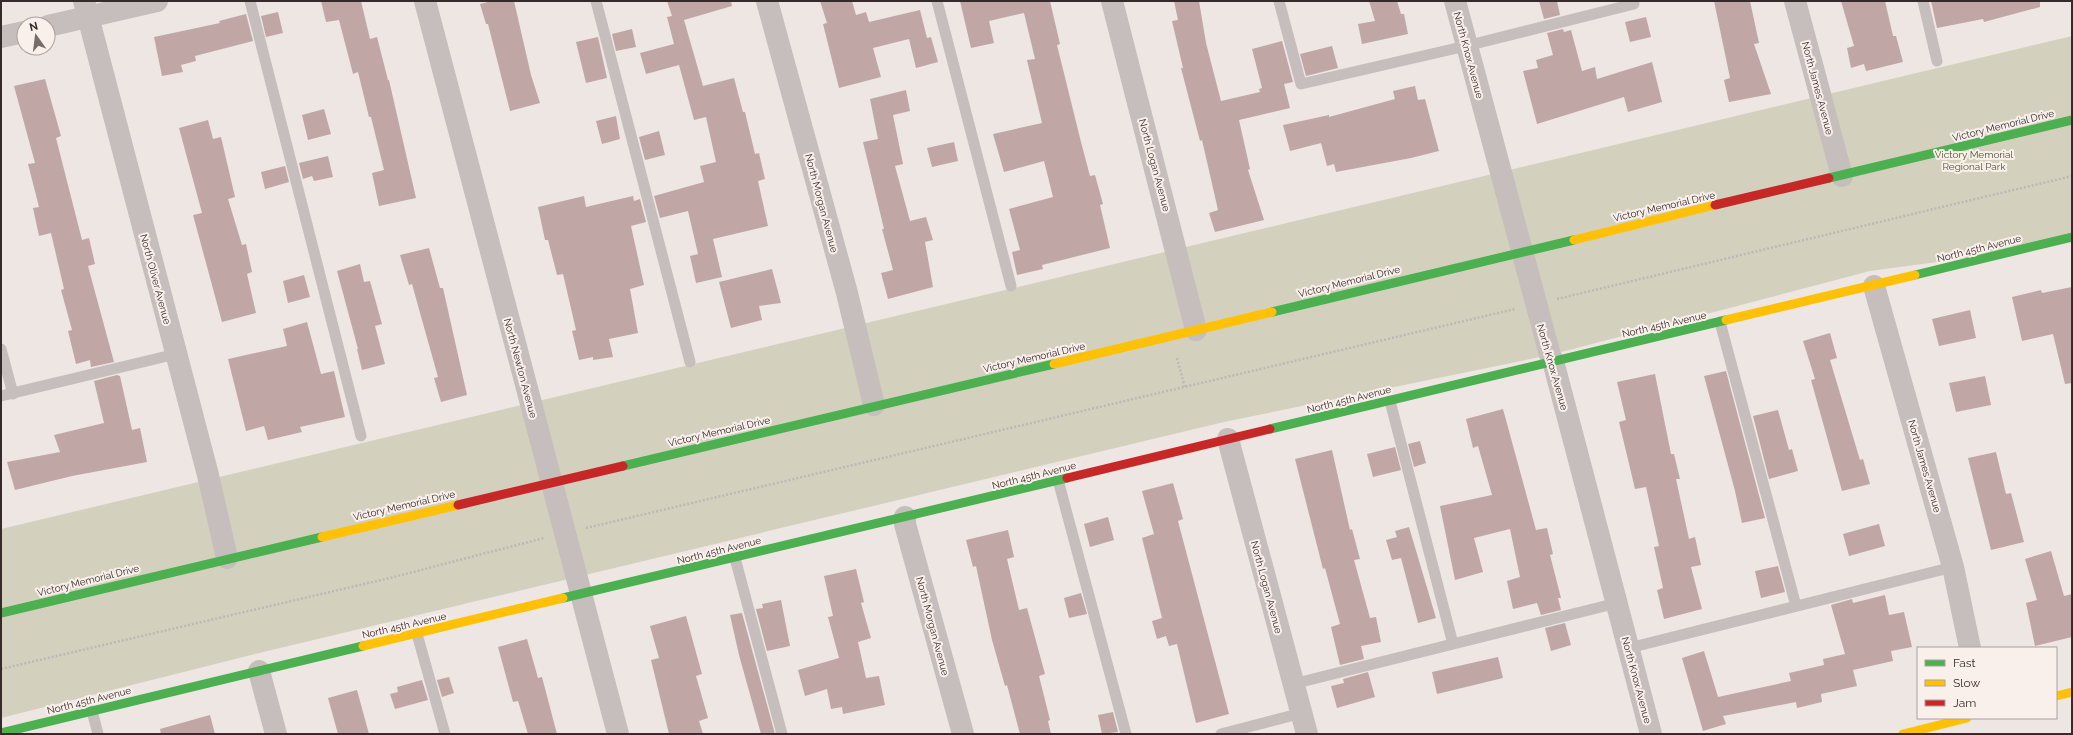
<svg xmlns="http://www.w3.org/2000/svg" width="2073" height="735" font-family="Raleway,sans-serif">
<style>
.green{fill:#d3d1be}
.building{fill:#c0a7a6}
.lines{fill:none;stroke-linecap:round;stroke-linejoin:round}
.path{stroke:#bfb6b5;stroke-width:2.5;stroke-dasharray:2 2;stroke-linecap:butt}
.lane{stroke:#c6bebc;stroke-width:11}
.street{stroke:#c6bebc;stroke-width:22}
.fast{stroke:#4caf50;stroke-width:9}
.slow{stroke:#ffc107;stroke-width:9}
.jam{stroke:#c62828;stroke-width:9}
.labels{text-anchor:middle;stroke-width:4;stroke-linejoin:round;paint-order:stroke}
.street-label{font-size:10px;fill:#372a2a;stroke:#f9efeb}
.park-label{font-size:10px;fill:#51542f;stroke:#f9efeb}
</style>
<rect width="100%" height="100%" fill="#ede6e3"/>
<path class="green" d="M 2072,36 L 2072,235 L 1997,254 L 1870,271 L 1550,355 L 1224,422 L 255,654 L 1,718 L 1,529 Z"/>
<path class="building" d="M 321,1 L 361,1 L 370,39 L 377,37 L 388,80 L 389,80 L 416,198 L 379,206 L 372,173 L 384,170 L 371,117 L 369,117 L 358,72 L 353,74 L 339,20 L 326,22 Z
M 492,1 L 514,1 L 531,75 L 540,103 L 510,111 L 488,24 L 486,24 L 480,4 Z
M 667,1 L 731,1 L 732,6 L 684,20 L 703,86 L 734,78 L 743,112 L 745,112 L 755,154 L 759,153 L 765,179 L 758,181 L 768,226 L 713,239 L 722,277 L 696,283 L 690,256 L 698,254 L 688,211 L 660,218 L 654,196 L 704,182 L 700,166 L 716,162 L 706,117 L 694,120 L 679,65 L 646,74 L 640,53 L 674,44 L 667,17 L 672,16 Z
M 820,1 L 852,1 L 856,15 L 866,12 L 869,22 L 920,10 L 927,38 L 931,37 L 938,62 L 916,68 L 909,39 L 873,48 L 881,77 L 839,88 L 823,24 L 827,23 Z
M 960,1 L 1050,1 L 1060,44 L 1057,45 L 1081,142 L 1090,176 L 1095,175 L 1103,204 L 1100,205 L 1110,248 L 1042,265 L 1043,269 L 1017,275 L 1012,252 L 1020,250 L 1009,209 L 1053,197 L 1044,161 L 1004,172 L 993,134 L 1042,123 L 1027,60 L 1035,59 L 1024,13 L 989,21 L 994,43 L 971,48 Z
M 1174,1 L 1199,1 L 1206,43 L 1221,101 L 1260,92 L 1259,89 L 1262,88 L 1252,49 L 1282,41 L 1293,82 L 1284,84 L 1290,108 L 1239,120 L 1250,169 L 1248,170 L 1264,220 L 1215,232 L 1209,213 L 1218,210 L 1202,140 L 1200,141 L 1181,68 L 1183,68 L 1172,21 L 1178,20 Z
M 1369,1 L 1397,1 L 1401,14 L 1404,14 L 1408,34 L 1362,44 L 1358,24 L 1375,21 Z
M 1539,1 L 1557,1 L 1560,15 L 1544,19 Z
M 1714,1 L 1750,1 L 1759,43 L 1754,44 L 1771,94 L 1729,102 L 1724,80 L 1730,78 Z
M 1841,1 L 1885,1 L 1893,36 L 1896,36 L 1903,62 L 1866,71 L 1864,64 L 1851,68 L 1847,48 L 1854,46 Z
M 1931,1 L 2040,1 L 2040,7 L 1984,22 L 1983,19 L 1937,28 Z
M 278,12 L 283,33 L 266,37 L 261,16 Z
M 246,14 L 253,41 L 195,56 L 196,61 L 181,65 L 183,72 L 162,76 L 154,37 L 220,23 L 219,21 Z
M 1646,17 L 1651,37 L 1630,42 L 1625,22 Z
M 632,29 L 636,47 L 616,51 L 612,34 Z
M 1563,29 L 1564,32 L 1571,30 L 1582,71 L 1595,67 L 1597,79 L 1652,62 L 1662,102 L 1628,112 L 1624,97 L 1537,124 L 1523,71 L 1538,68 L 1536,60 L 1553,55 L 1547,33 Z
M 598,37 L 607,78 L 586,83 L 576,42 Z
M 1332,46 L 1338,68 L 1306,76 L 1300,54 Z
M 45,79 L 61,136 L 56,138 L 82,240 L 89,238 L 95,264 L 88,266 L 114,362 L 91,367 L 90,360 L 76,364 L 68,331 L 72,330 L 61,290 L 64,289 L 51,233 L 39,236 L 33,208 L 39,207 L 28,164 L 35,163 L 14,86 Z
M 1415,86 L 1418,100 L 1425,99 L 1439,151 L 1411,158 L 1336,172 L 1334,164 L 1327,166 L 1321,143 L 1290,151 L 1283,125 L 1329,115 L 1329,117 L 1395,99 L 1393,91 Z
M 906,90 L 910,111 L 893,115 L 903,164 L 895,166 L 910,221 L 926,217 L 933,240 L 925,242 L 933,287 L 888,299 L 881,273 L 893,270 L 882,229 L 884,229 L 863,142 L 878,139 L 870,99 Z
M 324,109 L 331,134 L 308,140 L 302,115 Z
M 616,116 L 620,139 L 602,144 L 596,121 Z
M 208,120 L 213,139 L 221,137 L 235,197 L 228,199 L 242,245 L 246,244 L 252,272 L 247,274 L 256,313 L 222,322 L 193,215 L 202,213 L 179,128 Z
M 659,131 L 665,155 L 645,160 L 639,137 Z
M 954,142 L 958,161 L 932,167 L 927,148 Z
M 328,156 L 333,177 L 314,181 L 312,176 L 303,179 L 299,163 Z
M 285,166 L 289,182 L 265,189 L 261,172 Z
M 584,196 L 586,207 L 633,196 L 634,201 L 640,199 L 646,222 L 631,226 L 644,285 L 630,289 L 638,333 L 609,339 L 613,357 L 593,360 L 593,357 L 579,360 L 572,331 L 576,330 L 563,274 L 557,275 L 548,240 L 545,240 L 538,207 Z
M 429,248 L 440,288 L 443,288 L 467,395 L 441,402 L 434,378 L 438,377 L 422,320 L 412,284 L 409,285 L 400,255 Z
M 360,264 L 364,282 L 370,281 L 382,324 L 375,326 L 385,364 L 362,370 L 357,349 L 358,349 L 337,271 Z
M 772,269 L 781,303 L 759,306 L 762,320 L 731,328 L 719,282 Z
M 304,275 L 310,297 L 288,303 L 283,281 Z
M 2072,287 L 2072,383 L 2065,384 L 2053,334 L 2022,341 L 2012,297 L 2041,290 L 2042,293 Z
M 1970,310 L 1976,338 L 1939,346 L 1932,319 Z
M 307,322 L 321,374 L 334,371 L 345,417 L 300,427 L 302,432 L 268,440 L 264,426 L 246,431 L 228,359 L 287,346 L 283,329 Z
M 1830,333 L 1837,358 L 1830,360 L 1860,460 L 1863,459 L 1870,484 L 1842,491 L 1811,380 L 1815,379 L 1803,341 Z
M 1726,371 L 1765,518 L 1742,523 L 1735,491 L 1704,376 Z
M 1655,374 L 1671,454 L 1674,454 L 1680,479 L 1676,479 L 1689,539 L 1695,537 L 1701,565 L 1691,567 L 1702,609 L 1664,619 L 1657,590 L 1663,588 L 1654,547 L 1659,546 L 1646,487 L 1635,489 L 1619,422 L 1626,420 L 1617,382 Z
M 117,375 L 120,376 L 132,430 L 140,428 L 147,462 L 72,476 L 15,490 L 7,462 L 60,452 L 54,435 L 104,423 L 94,381 Z
M 1985,376 L 1991,405 L 1956,412 L 1949,383 Z
M 1503,409 L 1536,530 L 1547,528 L 1553,554 L 1550,555 L 1561,598 L 1558,598 L 1561,610 L 1541,615 L 1537,603 L 1513,609 L 1507,581 L 1520,577 L 1510,529 L 1474,538 L 1483,572 L 1455,580 L 1440,506 L 1492,495 L 1478,446 L 1473,448 L 1466,419 Z
M 1778,410 L 1789,450 L 1792,449 L 1798,471 L 1769,479 L 1753,416 Z
M 1420,441 L 1426,463 L 1414,467 L 1408,444 Z
M 1395,447 L 1401,470 L 1373,477 L 1367,454 Z
M 1332,450 L 1350,530 L 1352,529 L 1360,559 L 1354,560 L 1370,618 L 1376,617 L 1381,642 L 1361,646 L 1364,659 L 1340,665 L 1331,627 L 1340,624 L 1325,568 L 1323,569 L 1295,459 Z
M 1996,452 L 2006,494 L 2011,493 L 2024,542 L 1991,550 L 1968,458 Z
M 1173,483 L 1183,519 L 1178,521 L 1229,714 L 1196,723 L 1177,644 L 1169,646 L 1166,636 L 1157,639 L 1152,621 L 1162,618 L 1142,538 L 1154,534 L 1142,491 Z
M 1108,517 L 1114,540 L 1090,547 L 1084,524 Z
M 1879,524 L 1885,546 L 1849,556 L 1843,534 Z
M 1409,527 L 1436,618 L 1418,623 L 1401,558 L 1392,560 L 1386,540 L 1397,537 L 1395,531 Z
M 1008,530 L 1014,557 L 1007,559 L 1019,610 L 1027,608 L 1045,674 L 1039,676 L 1050,720 L 1048,721 L 1051,734 L 1020,734 L 1007,685 L 1005,686 L 992,640 L 976,566 L 973,567 L 966,540 Z
M 2051,551 L 2064,596 L 2072,594 L 2072,637 L 2035,646 L 2026,603 L 2037,600 L 2025,559 Z
M 1778,566 L 1785,592 L 1761,598 L 1755,571 Z
M 856,569 L 864,602 L 861,603 L 871,638 L 858,642 L 866,678 L 879,676 L 885,705 L 843,714 L 842,707 L 831,709 L 827,689 L 805,696 L 798,670 L 839,658 L 828,617 L 833,616 L 824,576 Z
M 1081,593 L 1087,614 L 1069,618 L 1064,598 Z
M 1885,595 L 1889,615 L 1904,612 L 1912,647 L 1891,651 L 1893,661 L 1853,670 L 1857,686 L 1821,694 L 1822,702 L 1797,708 L 1796,702 L 1723,716 L 1726,724 L 1703,731 L 1682,658 L 1704,651 L 1718,697 L 1791,681 L 1789,673 L 1824,665 L 1823,659 L 1845,654 L 1831,605 L 1852,599 L 1853,603 Z
M 781,600 L 790,646 L 767,651 L 756,609 L 763,608 L 762,604 Z
M 742,613 L 775,734 L 761,734 L 739,655 L 730,615 Z
M 686,616 L 702,674 L 696,676 L 708,718 L 699,721 L 703,734 L 669,734 L 651,660 L 659,658 L 650,626 Z
M 1565,623 L 1571,645 L 1551,651 L 1545,628 Z
M 527,639 L 538,678 L 542,677 L 557,734 L 528,734 L 518,701 L 513,702 L 498,647 Z
M 1498,657 L 1503,678 L 1437,694 L 1432,672 Z
M 1368,672 L 1375,697 L 1337,708 L 1331,686 L 1344,683 L 1343,679 Z
M 449,677 L 454,693 L 442,697 L 437,680 Z
M 422,680 L 428,700 L 395,709 L 390,694 L 398,692 L 397,687 Z
M 357,690 L 369,734 L 338,734 L 328,698 Z
M 1113,712 L 1118,732 L 1102,734 L 1098,715 Z
M 210,715 L 215,734 L 161,734 L 160,729 Z"/>
<g class="lines">
<path class="path" d="M 1557,299 L 2072,176
M 1177,358 L 1185,388
M 586,528 L 1515,309
M 1,669 L 394,577 L 544,538"/>
<path class="lane" d="M 250,1 L 361,436
M 596,1 L 690,362
M 937,1 L 1011,286
M 1279,1 L 1301,84 L 1466,46 L 1634,4 L 1633,1
M 1923,1 L 1937,61
M 1720,322 L 1796,606
M 1,349 L 13,394
M 1,396 L 176,354
M 1390,401 L 1453,644
M 1058,480 L 1126,734
M 735,558 L 782,734
M 417,634 L 445,734
M 1629,648 L 1953,567
M 1293,684 L 1617,603
M 92,711 L 98,734
M 1221,734 L 1302,713"/>
<path class="street" d="M 84,1 L 208,475 L 227,558
M 425,1 L 618,734
M 767,1 L 847,293 L 874,405
M 1112,1 L 1196,330
M 1455,1 L 1550,355 L 1553,361 L 1651,734
M 1795,1 L 1842,176
M 48,26 L 157,1
M 1,37 L 24,32
M 1874,286 L 1953,567 L 1970,648
M 1228,439 L 1307,734
M 905,517 L 905,524 L 963,734
M 259,671 L 276,734"/>
<path class="fast" d="M 1829,178 L 2072,120
M 1915,275 L 2072,237
M 1272,312 L 1574,240
M 1270,429 L 1726,320
M 623,466 L 1054,364
M 563,598 L 1067,478
M 1,613 L 322,537
M 1,733 L 363,646"/>
<path class="slow" d="M 1574,240 L 1715,205
M 1726,320 L 1915,275
M 1054,364 L 1272,312
M 322,537 L 458,505
M 363,646 L 563,598
M 2056,696 L 2072,692
M 1903,734 L 1967,718"/>
<path class="jam" d="M 1715,205 L 1829,178
M 1067,478 L 1270,429
M 458,505 L 623,466"/>
</g>
<g class="labels">
<g class="street-label">
<text transform="translate(1469 55) rotate(75)" y="4">North Knox Avenue</text>
<text transform="translate(1818 88) rotate(75)" y="4">North James Avenue</text>
<text transform="translate(2003 125) rotate(-14)" y="4">Victory Memorial Drive</text>
<text transform="translate(1155 165) rotate(75)" y="4">North Logan Avenue</text>
<text transform="translate(822 203) rotate(75)" y="4">North Morgan Avenue</text>
<text transform="translate(1664 206) rotate(-13)" y="4">Victory Memorial Drive</text>
<text transform="translate(1979 248) rotate(-14)" y="4">North 45th Avenue</text>
<text transform="translate(156 279) rotate(75)" y="4">North Oliver Avenue</text>
<text transform="translate(1349 281) rotate(-14)" y="4">Victory Memorial Drive</text>
<text transform="translate(1664 324) rotate(-13)" y="4">North 45th Avenue</text>
<text transform="translate(1034 357) rotate(-13)" y="4">Victory Memorial Drive</text>
<text transform="translate(1553 367) rotate(74)" y="4">North Knox Avenue</text>
<text transform="translate(521 368) rotate(75)" y="4">North Newton Avenue</text>
<text transform="translate(1349 399) rotate(-14)" y="4">North 45th Avenue</text>
<text transform="translate(719 431) rotate(-13)" y="4">Victory Memorial Drive</text>
<text transform="translate(1925 466) rotate(74)" y="4">North James Avenue</text>
<text transform="translate(1034 475) rotate(-14)" y="4">North 45th Avenue</text>
<text transform="translate(404 505) rotate(-13)" y="4">Victory Memorial Drive</text>
<text transform="translate(719 550) rotate(-14)" y="4">North 45th Avenue</text>
<text transform="translate(88 580) rotate(-14)" y="4">Victory Memorial Drive</text>
<text transform="translate(1267 587) rotate(75)" y="4">North Logan Avenue</text>
<text transform="translate(404 625) rotate(-13)" y="4">North 45th Avenue</text>
<text transform="translate(933 626) rotate(75)" y="4">North Morgan Avenue</text>
<text transform="translate(1637 680) rotate(75)" y="4">North Knox Avenue</text>
<text transform="translate(89 700) rotate(-14)" y="4">North 45th Avenue</text>
</g>
<g class="park-label">
<text x="1974" y="158">Victory Memorial<tspan x="1974" dy="12">Regional Park</tspan></text>
</g>
</g>
<rect width="2073" height="735" fill="none" stroke="#372a2a" stroke-width="4"/>
<rect x="1917" y="647" width="140" height="72" fill="#f9efeb" stroke="#aba09e"/>
<rect x="1925" y="660" width="20" height="6" fill="#4caf50" stroke="#aba09e"/>
<text x="1953" y="667" font-size="12" fill="#372a2a">Fast</text>
<rect x="1925" y="680" width="20" height="6" fill="#ffc107" stroke="#aba09e"/>
<text x="1953" y="687" font-size="12" fill="#372a2a">Slow</text>
<rect x="1925" y="700" width="20" height="6" fill="#c62828" stroke="#aba09e"/>
<text x="1953" y="707" font-size="12" fill="#372a2a">Jam</text>
<g transform="translate(36 36) rotate(346)"><circle r="19" fill="#f9efeb" stroke="#aba09e"/>
<path d="M0-3L7 15L0 10L-7 15Z" fill="#776c6b"/>
<text y="-6" font-size="11" font-weight="bold" text-anchor="middle" fill="#372a2a">N</text>
</g>
</svg>
